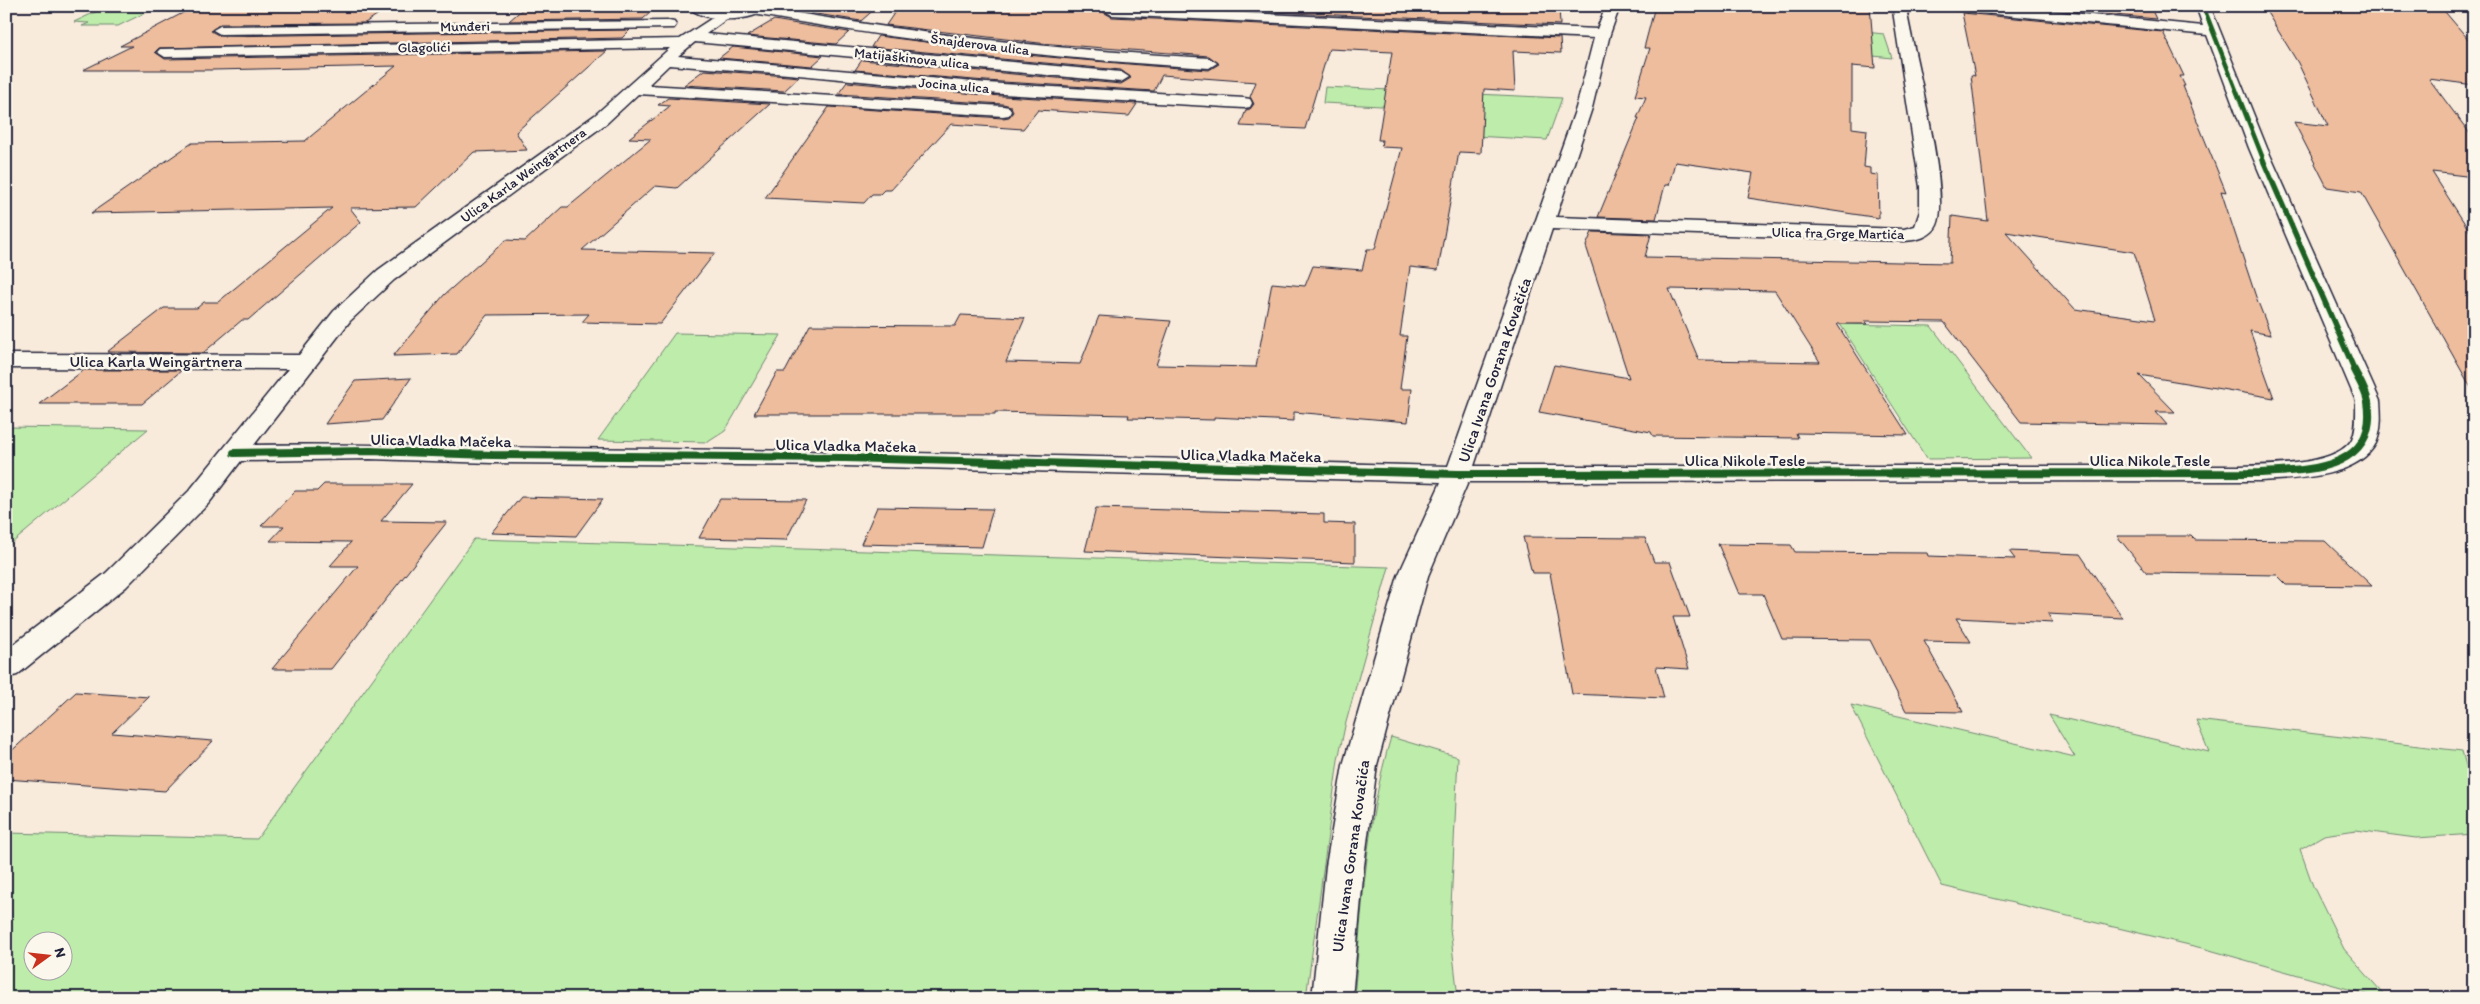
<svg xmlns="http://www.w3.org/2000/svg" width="2480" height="1004" font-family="Itim,sans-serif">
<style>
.green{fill:#beecaa;stroke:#708772;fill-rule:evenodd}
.building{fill:#edbd9d;stroke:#22223b;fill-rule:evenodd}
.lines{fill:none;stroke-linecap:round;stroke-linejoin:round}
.street-casing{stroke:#22223b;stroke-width:3}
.secondary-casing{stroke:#22223b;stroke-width:3}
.street{fill:#fbf7ec;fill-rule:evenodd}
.secondary{fill:#fbf7ec;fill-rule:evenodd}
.cycleway-far2-casing{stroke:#fbf7ec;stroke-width:6}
.cycleway-far1-casing{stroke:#fbf7ec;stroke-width:8}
.cycleway-casing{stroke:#fbf7ec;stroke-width:11}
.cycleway-far2{stroke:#1b5e20;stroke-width:4.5}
.cycleway-far1{stroke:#1b5e20;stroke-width:5.5}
.cycleway{stroke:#1b5e20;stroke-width:8}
.labels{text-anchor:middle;stroke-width:5;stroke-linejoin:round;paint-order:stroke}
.far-street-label{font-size:14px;fill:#22223b;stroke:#fbf7ec}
.street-label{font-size:16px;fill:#22223b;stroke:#fbf7ec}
</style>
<rect width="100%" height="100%" fill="#f8ebdc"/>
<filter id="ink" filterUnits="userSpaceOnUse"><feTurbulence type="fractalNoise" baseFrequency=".02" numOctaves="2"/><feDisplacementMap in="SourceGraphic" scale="10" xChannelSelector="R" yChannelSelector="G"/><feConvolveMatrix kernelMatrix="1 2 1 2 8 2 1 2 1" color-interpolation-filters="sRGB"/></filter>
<g filter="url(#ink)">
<path class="green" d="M 108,6 L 159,6 L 118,26 L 82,26 L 89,23 L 74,22 Z
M 1808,26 L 1884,34 L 1892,58 L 1807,49 Z
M 1325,87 L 1562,98 L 1547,140 L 1437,134 L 1439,109 L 1323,103 Z
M 1840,324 L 1931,326 L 2031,458 L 1927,459 Z
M 675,333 L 781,335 L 725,431 L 708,442 L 598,440 Z
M 6,427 L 148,429 L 6,548 Z
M 474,539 L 1389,567 L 1345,726 L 1338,760 L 1306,998 L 6,998 L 6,833 L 257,839 ZM 32,942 L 62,942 L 62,972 L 32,972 Z
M 1851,705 L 2075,757 L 2049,715 L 2209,752 L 2196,720 L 2462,751 L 2474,795 L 2474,834 L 2416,838 L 2356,830 L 2324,835 L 2300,849 L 2313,886 L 2344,949 L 2387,998 L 2380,998 L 2206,949 L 1942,886 Z
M 1391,737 L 1458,757 L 1450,928 L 1458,998 L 1354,998 C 1362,911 1366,820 1391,737 Z"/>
<path class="building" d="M 196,6 L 390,6 L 365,23 L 220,24 L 211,31 L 220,36 L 630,30 L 622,38 L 159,48 L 155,52 L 165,59 L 607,51 L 516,132 L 527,150 L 474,152 L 416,207 L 350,208 L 361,222 L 248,320 L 242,320 L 203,353 L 107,352 L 164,308 L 197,308 L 204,302 L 218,302 L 332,208 L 91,213 L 192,143 L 305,141 L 396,66 L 213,70 L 83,70 L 132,46 L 120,46 Z
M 526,6 L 658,6 L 643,19 L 509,21 Z
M 828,6 L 878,6 L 861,21 L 810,13 Z
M 899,6 L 1110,6 L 1103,12 L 1112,17 L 1560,38 L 1561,53 L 1513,51 L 1515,91 L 1484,89 L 1481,153 L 1459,152 L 1438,270 L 1410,267 L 1400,336 L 1407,336 L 1400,389 L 1412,389 L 1408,422 L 1294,412 L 1294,421 L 1214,417 L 1214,420 L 1128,418 L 1129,415 L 995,412 L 995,414 L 754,414 L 777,372 L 785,372 L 810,325 L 955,326 L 961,315 L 1025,318 L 1006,362 L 1080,364 L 1099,316 L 1171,321 L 1156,365 L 1256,367 L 1272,283 L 1305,286 L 1313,266 L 1362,270 L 1367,249 L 1375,249 L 1402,148 L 1381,147 L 1382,140 L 1378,140 L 1392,52 L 1329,49 L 1305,129 L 1240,126 L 1246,110 L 1250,109 L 1254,104 L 1250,97 L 1256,82 L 1162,75 L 1154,91 L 986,81 L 855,70 L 862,60 L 1121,84 L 1131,78 L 1121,70 L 871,47 L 878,36 L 1037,56 L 1152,66 L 1209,70 L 1219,64 L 1209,56 L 1039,43 L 886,25 Z
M 1137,6 L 1405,6 L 1475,10 L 1476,6 L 1559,6 L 1560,25 Z
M 1655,6 L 1870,6 L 1875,68 L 1852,66 L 1852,128 L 1867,130 L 1864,167 L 1870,168 L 1870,174 L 1878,175 L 1879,218 L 1748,198 L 1753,173 L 1675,162 L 1669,185 L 1665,185 L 1656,219 L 1598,217 L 1639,118 L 1637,118 L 1646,97 L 1635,96 L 1650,48 L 1644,48 Z
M 2023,6 L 2150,6 L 2156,19 Z
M 2263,6 L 2440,6 L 2474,46 L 2474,85 L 2429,79 L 2474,139 L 2474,177 L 2432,172 L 2474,238 L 2474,393 L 2361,192 L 2327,187 L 2294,122 L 2328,126 L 2298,63 Z
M 1962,13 L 2163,32 L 2184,76 L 2180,76 L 2185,86 L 2183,86 L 2226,192 L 2221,191 L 2256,297 L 2271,335 L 2250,331 L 2274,398 L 2139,375 L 2175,412 L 2156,412 L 2167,425 L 2021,422 L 1944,322 L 1865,321 L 1868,324 L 1837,324 L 1908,435 L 1796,433 L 1798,438 L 1653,436 L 1651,432 L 1539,412 L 1554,365 L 1629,378 L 1586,246 L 1592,232 L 1651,234 L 1645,257 L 1950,263 L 1952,216 L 1988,221 L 1971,75 L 1975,76 ZM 2006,232 L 2134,252 L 2155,320 L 2075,309 ZM 1669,289 L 1775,291 L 1820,362 L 1699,360 Z
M 774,20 L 809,26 L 849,32 L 836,44 L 747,36 Z
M 733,47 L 823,56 L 812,66 L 719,58 Z
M 704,70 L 788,76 L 799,77 L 784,91 L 684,85 Z
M 847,82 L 986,95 L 1137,104 L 1129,116 L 1038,110 L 1023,129 L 951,124 L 891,190 L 884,190 L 880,194 L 872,194 L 864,203 L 765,198 L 829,107 L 1003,118 L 1009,117 L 1013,112 L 1011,106 L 1003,104 L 838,94 Z
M 668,98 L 770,104 L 677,188 L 655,186 L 582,250 L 715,253 L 660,324 L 582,322 L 589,314 L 487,315 L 457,354 L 393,356 L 444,295 L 506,240 L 525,241 L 562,207 L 568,207 L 651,139 L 629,138 L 670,106 L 658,105 Z
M 84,370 L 182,370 L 142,404 L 39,404 Z
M 411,378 L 382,420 L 325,424 L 355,381 Z
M 324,484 L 412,484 L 381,521 L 447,522 L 331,669 L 272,669 L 358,566 L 330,566 L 351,542 L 270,541 L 284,526 L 261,526 L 295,491 L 317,491 Z
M 521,497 L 603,499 L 576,536 L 491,533 Z
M 720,499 L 806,500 L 786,540 L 699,538 Z
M 877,507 L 993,509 L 982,547 L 861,544 Z
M 1096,508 L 1324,514 L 1324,523 L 1355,524 L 1355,562 L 1085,551 Z
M 2117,536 L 2191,536 L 2195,540 L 2325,541 L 2372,586 L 2287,585 L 2277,575 L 2147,573 Z
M 1523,537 L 1645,538 L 1654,562 L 1670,562 L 1690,617 L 1673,617 L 1689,669 L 1656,667 L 1664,698 L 1572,694 L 1550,573 L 1532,573 Z
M 1718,544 L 1791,545 L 1795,552 L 1927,553 L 1928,556 L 2015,559 L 2009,551 L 2080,554 L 2123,618 L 2048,614 L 2053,623 L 1956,618 L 1971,642 L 1924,641 L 1963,712 L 1906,711 L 1870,640 L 1782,639 L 1763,594 L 1739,594 Z
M 76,692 L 149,697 L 112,733 L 213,741 L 165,791 L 6,779 L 6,756 Z"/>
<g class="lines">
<g class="street-casing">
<path id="street" d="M 756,6 C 906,33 1057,50 1209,58 L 1217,63 L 1209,68 C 1056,59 904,41 753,14 L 746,10 L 748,7 Z
M 1606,6 L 1620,6 L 1610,34 L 1592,108 L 1556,217 L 1904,229 L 1915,226 L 1920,211 L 1920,187 L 1893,11 L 1899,6 L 1920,6 L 1907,13 C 1914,55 1951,193 1937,225 C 1931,238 1916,240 1904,241 L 1552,229 L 1474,466 L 2236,466 C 2263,465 2337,467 2352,439 C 2357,428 2356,413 2356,401 L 2249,148 L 2207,35 L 1955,10 L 1948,6 L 2002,6 L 2203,26 L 2196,6 L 2210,6 L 2267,148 L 2380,401 C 2381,414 2382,430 2376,443 C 2358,478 2295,479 2261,481 L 1468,482 L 1428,576 L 1377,765 L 1364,866 L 1352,998 L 1312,998 L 1326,866 L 1343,765 L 1398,576 L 1441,482 L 845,466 L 492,463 L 370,459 L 241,461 L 209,503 L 126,587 L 17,675 L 6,678 L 6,650 L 106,573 L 189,491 L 288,369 L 6,368 L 6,354 L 299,355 L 334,311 L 378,270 L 595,115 L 670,48 L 165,57 L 157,52 L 160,49 L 680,39 L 723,11 L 730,15 L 728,18 L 706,34 L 1121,72 L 1129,77 L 1121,82 L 695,42 L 678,56 L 986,83 L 1244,98 L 1250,99 L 1252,103 L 1250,107 L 1244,108 L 986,93 L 788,74 L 669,65 L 648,85 L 1003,106 L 1009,107 L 1011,111 L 1009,115 L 1003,116 L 638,94 L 607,123 L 394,280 L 350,321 L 254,445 C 352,443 450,447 548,448 C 848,450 1148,458 1448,466 L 1576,108 L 1594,38 L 1112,15 L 1105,11 L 1112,7 L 1597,29 Z
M 669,21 L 674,22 L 676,25 L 674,28 L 220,34 L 213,30 L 220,26 Z"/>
</g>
<g class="secondary-casing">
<path id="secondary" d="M 688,6 L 705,6 L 719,11 L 749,6 L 770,6 C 756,23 702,24 688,6 Z"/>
</g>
<use href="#street" class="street"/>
<use href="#secondary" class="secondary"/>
<g class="cycleway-far2-casing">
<path id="cycleway-far2" d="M 2203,6 L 2264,161"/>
</g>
<g class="cycleway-far1-casing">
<path id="cycleway-far1" d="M 2263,160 L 2355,371"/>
</g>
<g class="cycleway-casing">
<path id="cycleway" d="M 234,453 L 370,451 L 492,455 L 845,458 L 1458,474 L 2261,473 C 2308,470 2379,470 2368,402 C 2366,391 2359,380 2354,370"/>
</g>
<use href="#cycleway-far2" class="cycleway-far2"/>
<use href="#cycleway-far1" class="cycleway-far1"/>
<use href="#cycleway" class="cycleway"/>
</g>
</g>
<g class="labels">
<g class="far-street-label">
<text transform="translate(465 26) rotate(-1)" y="5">Munđeri</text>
<text transform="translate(980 44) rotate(7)" y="5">Šnajderova ulica</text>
<text transform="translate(424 47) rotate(-1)" y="5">Glagolići</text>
<text transform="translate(912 58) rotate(6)" y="5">Matijaškinova ulica</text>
<text transform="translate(954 85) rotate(5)" y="5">Jocina ulica</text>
<text transform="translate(523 175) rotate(-36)" y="5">Ulica Karla Weingärtnera</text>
<text transform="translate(1838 233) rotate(1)" y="5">Ulica fra Grge Martića</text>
</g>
<g class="street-label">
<text x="156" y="367">Ulica Karla Weingärtnera</text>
<text transform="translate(1494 370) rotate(-71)" y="6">Ulica Ivana Gorana Kovačića</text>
<text transform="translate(441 440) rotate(1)" y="6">Ulica Vladka Mačeka</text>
<text transform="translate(846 445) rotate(1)" y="6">Ulica Vladka Mačeka</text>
<text transform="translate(1251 455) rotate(1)" y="6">Ulica Vladka Mačeka</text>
<text x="1745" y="466">Ulica Nikole Tesle</text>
<text x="2150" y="466">Ulica Nikole Tesle</text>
<text transform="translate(1350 856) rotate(-82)" y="6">Ulica Ivana Gorana Kovačića</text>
</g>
</g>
<rect width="2480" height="1004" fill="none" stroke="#fbf7ec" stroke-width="25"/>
<rect x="12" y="12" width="2455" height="979" fill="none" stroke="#22223b" stroke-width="2" filter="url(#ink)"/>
<g transform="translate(48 956) rotate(75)"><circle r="24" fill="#fbf7ec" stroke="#a4a2a5"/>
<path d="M0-4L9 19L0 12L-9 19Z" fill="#c8321e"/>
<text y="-8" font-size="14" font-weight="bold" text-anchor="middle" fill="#22223b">N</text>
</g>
</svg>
